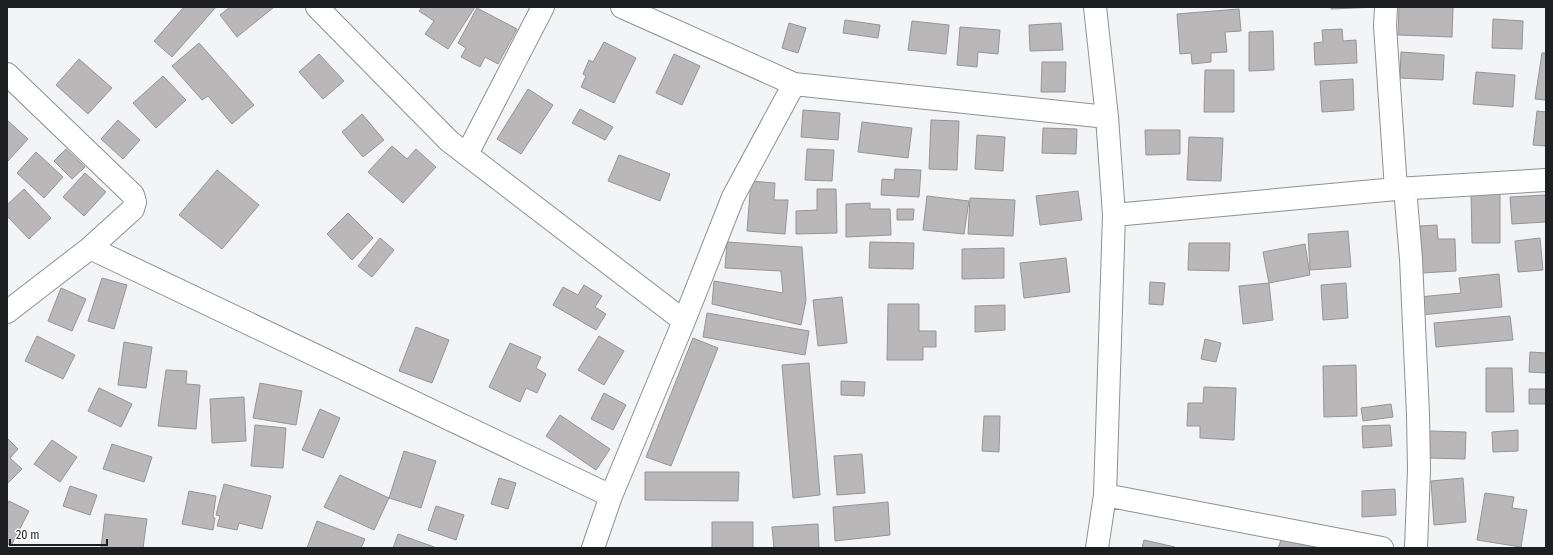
<svg xmlns="http://www.w3.org/2000/svg" width="1553" height="555" font-family="'Fira Sans Condensed',sans-serif">
<style>
.building{fill:#bab7b9;stroke:#979495}
.lines{fill:none;stroke-linecap:round;stroke-linejoin:round}
.street-casing{stroke:#8e9092;stroke-width:24}
.street{stroke:#fff;stroke-width:22}
</style>
<rect width="100%" height="100%" fill="#f2f4f6"/>
<path class="building" d="M 184,7 L 216,7 L 172,57 L 154,41 Z
M 230,7 L 274,7 L 237,37 L 220,15 Z
M 422,7 L 475,7 L 448,49 L 425,34 L 434,21 L 419,11 Z
M 1331,7 L 1377,7 L 1331,9 Z
M 1399,7 L 1453,7 L 1452,37 L 1398,35 Z
M 477,8 L 517,29 L 498,64 L 485,57 L 480,67 L 461,57 L 466,48 L 458,43 Z
M 1239,9 L 1241,31 L 1225,32 L 1227,52 L 1211,53 L 1211,62 L 1192,64 L 1191,53 L 1180,54 L 1177,14 Z
M 1493,19 L 1523,21 L 1522,49 L 1492,48 Z
M 845,20 L 880,25 L 878,38 L 843,33 Z
M 912,21 L 949,25 L 946,54 L 908,50 Z
M 789,23 L 806,28 L 798,53 L 782,48 Z
M 1061,23 L 1063,50 L 1030,51 L 1029,25 Z
M 960,27 L 1000,30 L 998,54 L 978,52 L 977,67 L 957,65 Z
M 1342,29 L 1343,41 L 1356,40 L 1357,63 L 1315,65 L 1314,43 L 1323,42 L 1322,30 Z
M 1273,31 L 1274,70 L 1249,71 L 1249,32 Z
M 604,42 L 636,58 L 614,103 L 581,87 L 586,76 L 583,74 L 589,60 L 593,62 Z
M 199,43 L 254,105 L 232,124 L 208,96 L 202,100 L 172,66 Z
M 1401,52 L 1444,55 L 1443,80 L 1400,78 Z
M 1542,53 L 1546,53 L 1546,100 L 1535,99 Z
M 319,54 L 344,81 L 323,99 L 299,72 Z
M 674,54 L 700,66 L 682,105 L 656,93 Z
M 79,59 L 112,88 L 88,114 L 56,85 Z
M 1042,62 L 1066,62 L 1065,92 L 1041,92 Z
M 1205,70 L 1234,70 L 1234,112 L 1204,112 Z
M 1476,72 L 1515,75 L 1513,107 L 1473,104 Z
M 163,76 L 186,100 L 156,128 L 133,103 Z
M 1353,79 L 1354,110 L 1322,112 L 1320,81 Z
M 528,89 L 553,105 L 521,154 L 497,139 Z
M 580,109 L 613,127 L 605,140 L 572,123 Z
M 803,110 L 840,113 L 838,140 L 801,137 Z
M 1537,111 L 1546,112 L 1546,146 L 1533,145 Z
M 362,114 L 384,140 L 363,157 L 342,132 Z
M 7,120 L 28,139 L 8,161 L 7,160 Z
M 118,120 L 140,140 L 123,159 L 101,139 Z
M 931,120 L 959,121 L 957,170 L 929,169 Z
M 862,122 L 912,128 L 908,158 L 858,152 Z
M 1043,128 L 1077,129 L 1076,154 L 1042,153 Z
M 1145,130 L 1180,130 L 1180,154 L 1146,155 Z
M 977,135 L 1005,137 L 1003,171 L 975,169 Z
M 1189,137 L 1223,138 L 1221,181 L 1187,180 Z
M 392,146 L 407,159 L 416,149 L 436,167 L 403,203 L 368,172 Z
M 66,149 L 85,167 L 72,179 L 54,161 Z
M 807,149 L 834,150 L 832,181 L 805,180 Z
M 36,152 L 63,177 L 44,198 L 17,173 Z
M 619,155 L 670,174 L 660,201 L 608,181 Z
M 895,169 L 921,170 L 919,197 L 881,195 L 882,179 L 894,180 Z
M 217,170 L 259,205 L 222,249 L 179,215 Z
M 85,173 L 106,192 L 84,216 L 63,197 Z
M 751,181 L 775,183 L 774,200 L 788,200 L 785,234 L 747,231 Z
M 24,189 L 51,218 L 29,239 L 7,216 L 7,205 Z
M 817,189 L 836,189 L 837,233 L 796,234 L 796,211 L 817,210 Z
M 1078,191 L 1082,220 L 1040,225 L 1036,196 Z
M 1471,192 L 1500,192 L 1500,243 L 1472,243 Z
M 1546,195 L 1546,222 L 1512,224 L 1510,197 Z
M 927,196 L 969,201 L 964,234 L 923,230 Z
M 970,198 L 1015,200 L 1013,236 L 968,234 Z
M 870,203 L 870,209 L 890,209 L 891,235 L 846,237 L 846,204 Z
M 897,209 L 914,209 L 913,220 L 897,220 Z
M 348,213 L 373,238 L 352,260 L 327,234 Z
M 1437,225 L 1438,239 L 1455,239 L 1456,271 L 1422,273 L 1420,226 Z
M 1348,231 L 1351,267 L 1310,270 L 1308,234 Z
M 380,238 L 394,250 L 372,277 L 358,266 Z
M 1540,238 L 1543,270 L 1518,272 L 1515,241 Z
M 727,242 L 802,247 L 806,300 L 801,325 L 712,304 L 714,281 L 783,293 L 781,271 L 725,268 Z
M 870,242 L 914,243 L 913,269 L 869,268 Z
M 1189,243 L 1230,243 L 1229,271 L 1188,270 Z
M 1305,244 L 1310,275 L 1269,283 L 1263,252 Z
M 1004,248 L 1004,278 L 962,279 L 962,249 Z
M 1066,258 L 1070,292 L 1024,298 L 1020,263 Z
M 1499,274 L 1502,307 L 1421,315 L 1419,297 L 1461,293 L 1459,278 Z
M 102,278 L 127,285 L 114,329 L 88,321 Z
M 1150,282 L 1165,283 L 1163,305 L 1149,304 Z
M 1269,283 L 1273,320 L 1243,324 L 1239,286 Z
M 1346,283 L 1348,318 L 1323,320 L 1321,285 Z
M 584,285 L 602,296 L 595,307 L 606,314 L 596,330 L 553,305 L 563,287 L 578,295 Z
M 61,288 L 86,299 L 72,331 L 48,321 Z
M 842,297 L 847,343 L 818,346 L 813,300 Z
M 888,304 L 919,304 L 919,331 L 936,331 L 936,347 L 923,347 L 923,360 L 887,360 Z
M 1005,305 L 1005,330 L 975,332 L 975,306 Z
M 707,313 L 809,331 L 805,355 L 703,337 Z
M 1510,316 L 1513,340 L 1436,347 L 1434,323 Z
M 416,327 L 449,340 L 432,383 L 399,371 Z
M 37,336 L 75,355 L 63,379 L 25,361 Z
M 599,336 L 624,351 L 604,385 L 578,370 Z
M 693,338 L 718,348 L 671,466 L 646,457 Z
M 1205,339 L 1221,343 L 1216,362 L 1201,359 Z
M 124,342 L 152,347 L 146,388 L 118,385 Z
M 510,343 L 541,357 L 536,368 L 546,374 L 537,393 L 526,388 L 520,402 L 489,387 Z
M 1530,352 L 1546,353 L 1546,373 L 1529,372 Z
M 809,363 L 820,495 L 793,498 L 782,365 Z
M 1356,365 L 1357,416 L 1324,417 L 1323,366 Z
M 1486,368 L 1512,368 L 1514,412 L 1486,412 Z
M 166,370 L 187,371 L 186,384 L 200,385 L 196,429 L 158,426 Z
M 841,381 L 865,382 L 864,396 L 841,395 Z
M 260,383 L 302,391 L 296,425 L 253,418 Z
M 1204,387 L 1236,388 L 1234,440 L 1200,438 L 1200,426 L 1187,426 L 1188,403 L 1203,403 Z
M 99,388 L 132,404 L 121,427 L 88,411 Z
M 1529,389 L 1546,389 L 1546,404 L 1529,404 Z
M 604,393 L 626,405 L 613,430 L 591,419 Z
M 244,397 L 246,441 L 212,443 L 210,399 Z
M 1391,404 L 1393,417 L 1363,421 L 1361,408 Z
M 320,409 L 340,418 L 323,458 L 302,450 Z
M 560,415 L 610,449 L 596,470 L 546,436 Z
M 984,416 L 1000,416 L 999,452 L 982,451 Z
M 255,425 L 286,428 L 283,468 L 251,466 Z
M 1390,425 L 1392,446 L 1363,448 L 1362,426 Z
M 1518,430 L 1518,451 L 1493,452 L 1492,432 Z
M 1429,431 L 1466,432 L 1465,459 L 1428,458 Z
M 7,438 L 18,449 L 10,458 L 22,469 L 7,484 Z
M 52,440 L 77,457 L 60,482 L 34,464 Z
M 112,444 L 152,457 L 144,482 L 103,469 Z
M 404,451 L 436,461 L 421,508 L 389,498 Z
M 862,454 L 865,493 L 837,495 L 834,456 Z
M 645,472 L 739,472 L 738,501 L 645,500 Z
M 340,475 L 389,498 L 374,530 L 324,507 Z
M 499,478 L 516,483 L 508,509 L 491,504 Z
M 1463,478 L 1466,522 L 1434,525 L 1431,481 Z
M 224,484 L 271,496 L 262,529 L 239,523 L 237,530 L 217,526 L 220,516 L 216,515 Z
M 70,486 L 97,495 L 90,515 L 63,506 Z
M 1395,489 L 1396,515 L 1362,517 L 1362,491 Z
M 189,491 L 216,496 L 213,517 L 215,518 L 213,530 L 182,524 Z
M 1485,493 L 1514,497 L 1512,508 L 1527,510 L 1521,547 L 1477,540 Z
M 9,501 L 29,511 L 11,546 L 7,544 L 7,505 Z
M 888,502 L 890,535 L 835,541 L 833,507 Z
M 436,506 L 464,515 L 456,540 L 428,530 Z
M 105,514 L 147,519 L 143,548 L 101,548 Z
M 317,521 L 365,539 L 361,548 L 307,548 Z
M 712,522 L 753,522 L 753,548 L 712,548 Z
M 818,524 L 819,548 L 774,548 L 772,527 Z
M 398,534 L 437,548 L 393,548 Z
M 1283,535 L 1320,548 L 1278,548 Z
M 1144,540 L 1175,547 L 1175,548 L 1142,548 Z"/>
<g class="lines">
<g class="street-casing">
<path id="street" d="M 317,7 L 449,141 L 684,321
M 622,7 L 794,84 L 1107,117
M 1095,7 L 1107,117 L 1114,215 L 1105,495 L 1097,548
M 1386,7 L 1385,26 L 1396,189
M 7,74 L 133,195 L 135,202 L 133,209 L 90,248 L 7,312
M 467,154 L 543,7
M 1405,188 L 1411,259 L 1418,414 L 1419,470 L 1416,548
M 1114,215 L 1396,189 L 1546,180
M 90,248 L 611,496
M 1105,495 L 1382,548
M 593,548 L 611,496 L 684,321 L 733,197 L 794,84"/>
</g>
<use href="#street" class="street"/>
</g>
<rect width="1553" height="555" fill="none" stroke="#1d1e1f" stroke-width="16"/>
<path d="M10 539v6h97v-6" fill="none" stroke="#1d1e1f" stroke-width="2"/>
<text x="16" y="539" font-size="12" fill="#1d1e1f" stroke="#ffffff" stroke-width="3" paint-order="stroke">20 m</text>
</svg>
